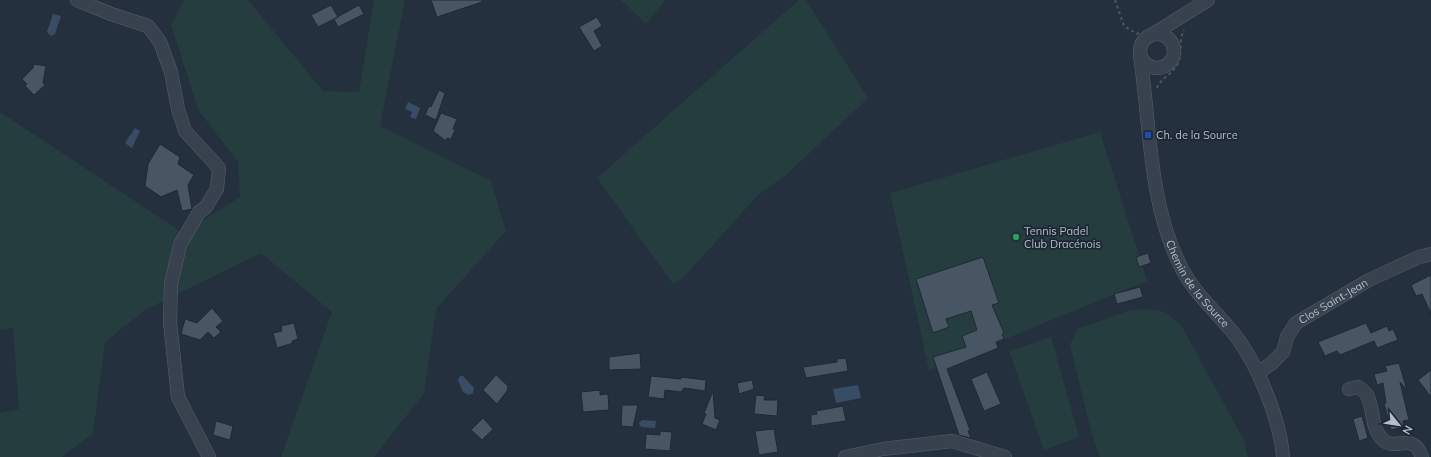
<svg xmlns="http://www.w3.org/2000/svg" width="1431" height="457" font-family="Mulish,sans-serif">
<style>
.green{fill:#263d3f}
.water{fill:#384d65}
.building{fill:#485664;stroke:#1f2935}
.lines{fill:none;stroke-linecap:round;stroke-linejoin:round}
.street-casing{stroke:#56606c;stroke-width:14}
.path{stroke:#445a5c;stroke-width:2;stroke-dasharray:3 3;stroke-linecap:butt}
.street{stroke:#38424e;stroke-width:13}
.transit-dot{fill:#1a4fb4;stroke:#1d2733;stroke-width:1.5}
.leisure-dot{fill:#2e9e5b;stroke:#1d2733;stroke-width:1.5}
.labels{text-anchor:middle;stroke-width:3.5;stroke-linejoin:round;paint-order:stroke}
.poi-label{font-size:11px;fill:#b4bdc9;stroke:#1d2733;text-anchor:start}
.street-label{font-size:11px;fill:#b4bdc9;stroke:#1d2733}
</style>
<rect width="100%" height="100%" fill="#24303e"/>
<path class="green" d="M 184,0 L 248,0 L 323,91 L 359,92 L 374,0 L 405,0 L 380,126 L 491,181 L 506,231 L 436,309 L 424,393 L 374,457 L 281,457 L 332,312 L 261,253 L 145,310 L 105,342 L 93,433 L 62,457 L 0,457 L 0,413 L 19,409 L 13,328 L 0,330 L 0,112 L 183,233 L 240,197 L 238,162 L 199,111 L 171,25 Z
M 621,0 L 665,0 L 646,24 Z
M 799,0 L 806,0 L 868,98 L 786,175 L 758,195 L 684,277 L 673,284 L 597,178 Z
M 1100,132 L 1147,281 L 929,370 L 890,193 Z
M 1148,309 L 1165,312 L 1181,325 L 1244,440 L 1248,457 L 1100,457 L 1091,431 L 1070,345 L 1077,329 L 1131,310 Z
M 1051,337 L 1079,437 L 1044,450 L 1009,351 Z"/>
<path class="water" d="M 53,14 L 61,16 L 55,34 L 51,36 L 47,32 Z
M 408,102 L 420,108 L 416,119 L 410,117 L 412,112 L 405,109 Z
M 135,128 L 140,131 L 132,148 L 125,143 Z
M 460,376 L 463,376 L 474,388 L 473,393 L 469,395 L 463,392 L 458,380 Z
M 858,385 L 861,398 L 836,403 L 833,389 Z
M 642,420 L 656,421 L 655,428 L 641,427 L 639,423 Z"/>
<path class="building" d="M 431,0 L 482,0 L 482,2 L 437,17 Z
M 331,5 L 338,17 L 318,27 L 311,15 Z
M 359,5 L 364,14 L 338,27 L 334,19 Z
M 597,17 L 602,26 L 594,31 L 602,46 L 594,51 L 579,27 Z
M 34,64 L 46,66 L 43,83 L 45,85 L 34,95 L 25,86 L 27,84 L 22,79 L 33,68 Z
M 439,90 L 445,93 L 436,120 L 425,115 L 429,106 L 431,107 Z
M 441,113 L 457,119 L 453,129 L 455,130 L 451,139 L 447,138 L 446,141 L 433,131 Z
M 160,144 L 180,157 L 178,164 L 194,175 L 188,185 L 192,209 L 182,211 L 177,190 L 161,197 L 145,186 L 148,164 Z
M 1148,253 L 1151,263 L 1139,267 L 1136,257 Z
M 983,257 L 999,303 L 992,305 L 1004,333 L 1002,334 L 1004,339 L 996,342 L 998,348 L 947,369 L 970,430 L 968,431 L 971,438 L 959,435 L 933,357 L 966,347 L 962,336 L 977,330 L 971,311 L 946,319 L 949,327 L 933,333 L 916,279 Z
M 1431,275 L 1431,314 L 1422,294 L 1416,296 L 1411,285 Z
M 1140,287 L 1143,297 L 1117,304 L 1114,294 Z
M 212,308 L 223,321 L 216,327 L 221,332 L 214,338 L 208,332 L 200,340 L 181,334 L 185,319 L 197,323 Z
M 294,323 L 298,339 L 292,341 L 293,343 L 277,348 L 273,333 L 282,331 L 281,326 Z
M 1366,323 L 1371,333 L 1387,326 L 1389,331 L 1393,329 L 1398,340 L 1377,348 L 1374,341 L 1340,355 L 1337,351 L 1325,356 L 1318,342 Z
M 640,353 L 641,369 L 609,370 L 609,357 Z
M 846,358 L 848,371 L 806,378 L 803,367 L 837,362 L 837,359 Z
M 1399,363 L 1407,390 L 1400,382 L 1409,420 L 1403,421 L 1404,427 L 1391,430 L 1384,403 L 1386,403 L 1383,383 L 1377,385 L 1374,374 L 1387,371 L 1385,366 Z
M 1431,370 L 1431,397 L 1418,380 Z
M 987,372 L 1001,404 L 984,411 L 971,379 Z
M 496,375 L 508,386 L 507,391 L 497,404 L 483,390 Z
M 651,376 L 681,379 L 681,377 L 706,380 L 705,391 L 684,388 L 681,392 L 665,390 L 664,399 L 648,397 Z
M 752,380 L 754,389 L 739,394 L 737,383 Z
M 600,390 L 600,395 L 608,394 L 609,410 L 583,412 L 581,392 Z
M 713,391 L 715,418 L 720,420 L 716,430 L 702,424 L 706,414 L 704,413 Z
M 756,395 L 765,396 L 764,400 L 778,400 L 777,416 L 754,414 Z
M 622,405 L 638,405 L 633,427 L 621,426 Z
M 843,406 L 846,421 L 811,426 L 811,415 L 817,414 L 816,411 Z
M 1362,416 L 1368,438 L 1359,441 L 1353,419 Z
M 483,418 L 493,429 L 482,440 L 471,430 Z
M 216,421 L 233,426 L 230,440 L 213,435 Z
M 774,429 L 778,452 L 759,455 L 755,431 Z
M 660,431 L 672,432 L 670,451 L 645,449 L 646,434 L 660,435 Z"/>
<g class="lines">
<g class="street-casing">
<g id="street">
<path d="M 77,0 L 111,14 L 148,26 L 160,42 L 171,72 L 178,109 L 185,131 L 219,168 L 217,189 L 206,207 L 199,212 L 180,245 L 171,284 L 170,322 L 178,397 L 209,457"/>
<circle cx="1157" cy="51" r="17"/>
<path d="M 1153,34 L 1208,0"/>
<path id="s1" d="M 1140,56 C 1151,127 1148,204 1182,269 C 1194,292 1214,310 1231,330 C 1256,360 1280,418 1283,457"/>
<path id="s2" d="M 1258,373 L 1272,363 L 1283,352 L 1287,337 L 1296,323 L 1369,280 L 1419,257 L 1431,254"/>
<path d="M 1349,389 L 1358,387 C 1361,389 1365,392 1367,395 C 1374,409 1371,428 1382,439 C 1395,453 1412,430 1422,457"/>
<path d="M 845,457 L 883,449 L 952,441 L 1005,457"/>
</g>
</g>
<path class="path" d="M 1115,0 L 1124,26 L 1137,34 L 1141,31
M 1157,88 C 1161,77 1175,73 1179,61 C 1182,51 1179,39 1184,30"/>
<use href="#street" class="street"/>
</g>
<rect class="transit-dot" x="1144" y="131" width="8" height="8" rx="2"/>
<circle class="leisure-dot" cx="1016" cy="237" r="4"/>
<g class="labels">
<g class="poi-label">
<text x="1156" y="139">Ch. de la Source</text>
<text x="1024" y="235">Tennis Padel<tspan x="1024" dy="13">Club Dracénois</tspan></text>
</g>
<g class="street-label">
<text dy="4" stroke="none"><textPath href="#s1" startOffset="239">Chemin de la Source</textPath></text>
<text dy="4" stroke="none"><textPath href="#s2" startOffset="108">Clos Saint-Jean</textPath></text>
</g>
</g>
<g transform="translate(1399 425) rotate(120)" stroke="#1d2733" stroke-width="3" paint-order="stroke">
<path d="M0-3L7 15L0 10L-7 15Z" fill="#b4bdc9"/>
<text y="-6" font-size="11" font-weight="bold" text-anchor="middle" fill="#b4bdc9">N</text>
</g>
</svg>
